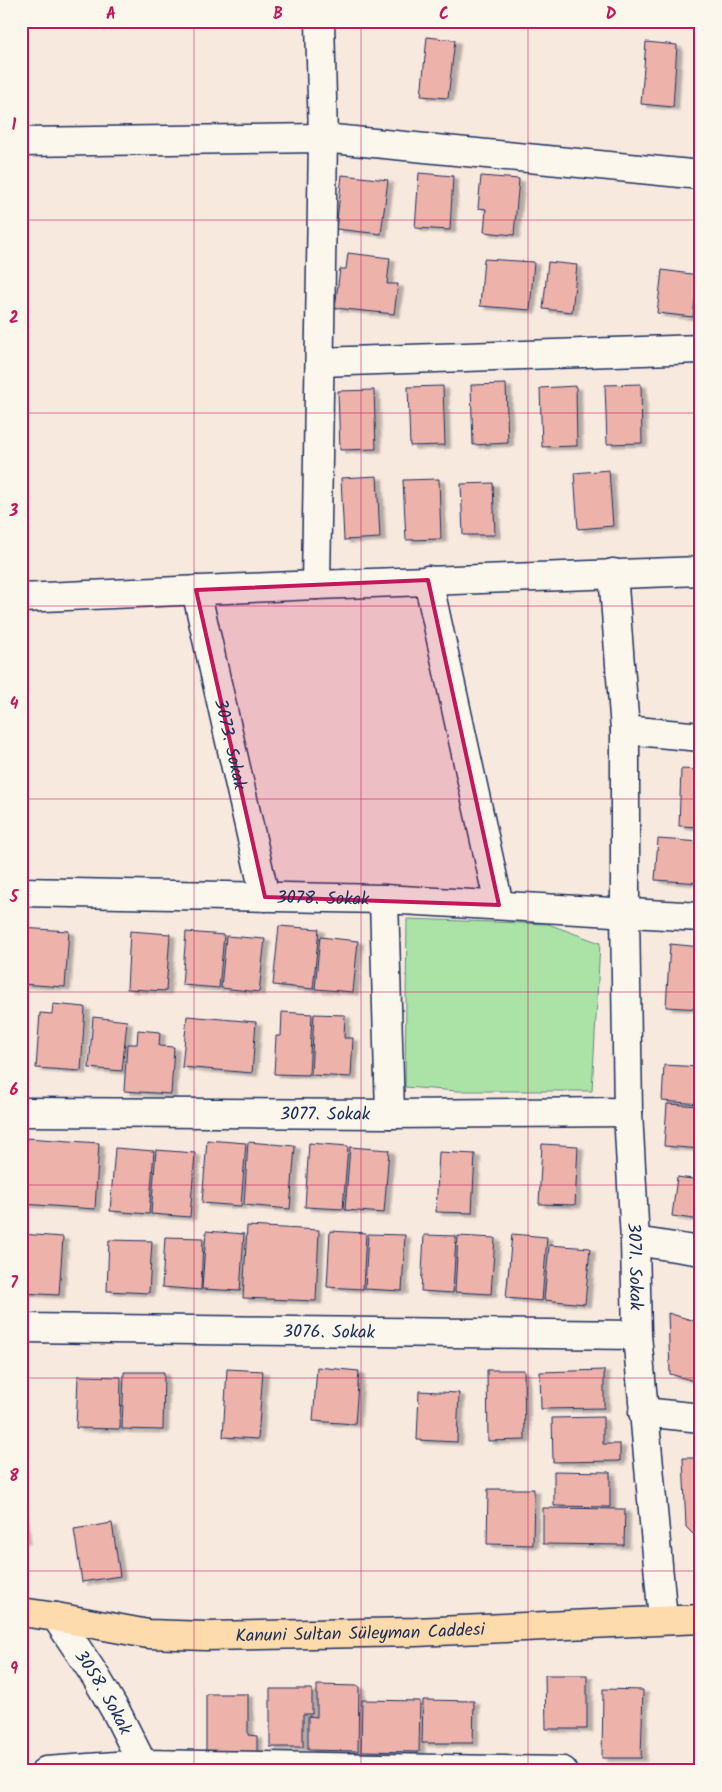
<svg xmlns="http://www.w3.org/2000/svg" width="722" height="1792" font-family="Kalam,sans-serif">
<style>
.green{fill:#abe3a7;stroke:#638982}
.building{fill:#edb2aa;stroke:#1b2f5e;filter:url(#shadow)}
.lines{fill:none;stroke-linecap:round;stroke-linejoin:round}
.minor-casing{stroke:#1b2f5e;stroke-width:31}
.major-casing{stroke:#1b2f5e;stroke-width:31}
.minor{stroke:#fbf7ec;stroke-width:28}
.major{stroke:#fedbac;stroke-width:28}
.marked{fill:#c2185b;fill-opacity:0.2;stroke:#c2185b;stroke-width:4;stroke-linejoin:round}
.grid{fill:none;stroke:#c2185b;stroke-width:1;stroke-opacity:0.55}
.labels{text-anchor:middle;stroke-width:4;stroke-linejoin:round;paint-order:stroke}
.street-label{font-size:18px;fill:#1b2f5e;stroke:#fbf7ec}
.neatline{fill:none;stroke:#c2185b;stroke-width:2}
.grid-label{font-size:16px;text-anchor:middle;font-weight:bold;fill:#c2185b}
</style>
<defs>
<filter id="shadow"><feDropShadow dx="5.5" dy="3" stdDeviation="1" flood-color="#0004"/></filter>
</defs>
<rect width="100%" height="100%" fill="#f8e9df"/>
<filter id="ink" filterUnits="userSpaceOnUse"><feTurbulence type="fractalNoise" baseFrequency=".02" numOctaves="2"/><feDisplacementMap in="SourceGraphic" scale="10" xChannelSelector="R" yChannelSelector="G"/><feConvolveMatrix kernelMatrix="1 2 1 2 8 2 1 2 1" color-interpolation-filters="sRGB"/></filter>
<g filter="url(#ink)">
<path class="green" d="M 407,919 L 548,924 L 600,943 L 592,1091 L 457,1091 L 405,1087 Z"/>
<path class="building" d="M 427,37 L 455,40 L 448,98 L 421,96 Z
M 646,42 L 677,45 L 673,107 L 641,104 Z
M 419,173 L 453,176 L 450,230 L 415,228 Z
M 342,175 L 388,180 L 381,234 L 336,229 Z
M 481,176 L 519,179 L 514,235 L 484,232 L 486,209 L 478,208 Z
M 348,253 L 390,258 L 387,284 L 398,284 L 394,314 L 335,308 L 340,269 L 346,269 Z
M 484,259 L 534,262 L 530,310 L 480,306 Z
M 548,262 L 577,265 L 572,312 L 543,309 Z
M 662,270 L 698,275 L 693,317 L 657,313 Z
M 506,384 L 508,443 L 473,445 L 471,385 Z
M 641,384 L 642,443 L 607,444 L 605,385 Z
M 443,386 L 445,445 L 410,446 L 408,387 Z
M 576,386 L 577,446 L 542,447 L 540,388 Z
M 374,390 L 376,449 L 340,450 L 338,391 Z
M 609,470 L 613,526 L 578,529 L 574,473 Z
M 377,476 L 380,538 L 344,540 L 341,478 Z
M 439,479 L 441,539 L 406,540 L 403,480 Z
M 493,483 L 495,535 L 463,535 L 461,484 Z
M 681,769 L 701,770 L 701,827 L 679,826 Z
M 658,839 L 701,842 L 701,883 L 655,880 Z
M 279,926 L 319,929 L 313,989 L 273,985 Z
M 21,928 L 69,931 L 65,987 L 21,984 Z
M 130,931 L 170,934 L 166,991 L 127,989 Z
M 186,932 L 224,935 L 219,988 L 182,985 Z
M 226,936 L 265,939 L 259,992 L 221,988 Z
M 320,937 L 358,941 L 353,992 L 315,989 Z
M 670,944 L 701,947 L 701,1009 L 666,1007 Z
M 53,1004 L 85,1007 L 81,1071 L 36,1068 L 40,1013 L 52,1014 Z
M 282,1012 L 312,1014 L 309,1075 L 274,1074 L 276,1036 L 281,1036 Z
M 314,1014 L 345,1015 L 344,1038 L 353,1038 L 351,1077 L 311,1075 Z
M 187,1016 L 256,1022 L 252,1073 L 182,1067 Z
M 93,1017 L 127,1021 L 122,1071 L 89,1068 Z
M 138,1030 L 160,1032 L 159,1046 L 174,1047 L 171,1094 L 124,1091 L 127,1044 L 137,1044 Z
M 664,1065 L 701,1067 L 701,1104 L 662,1101 Z
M 667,1104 L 701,1106 L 701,1149 L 664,1146 Z
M 27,1138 L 99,1143 L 95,1209 L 23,1204 Z
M 207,1140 L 246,1143 L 241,1206 L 202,1203 Z
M 248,1142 L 295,1146 L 290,1209 L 244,1205 Z
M 309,1143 L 348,1146 L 343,1209 L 305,1207 Z
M 542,1144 L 578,1146 L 575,1205 L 539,1204 Z
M 350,1147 L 389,1150 L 384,1213 L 345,1210 Z
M 115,1148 L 154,1151 L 149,1214 L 110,1211 Z
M 156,1150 L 195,1153 L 190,1217 L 151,1214 Z
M 439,1152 L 475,1154 L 472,1213 L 436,1212 Z
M 677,1177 L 701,1180 L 701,1220 L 672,1216 Z
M 247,1226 L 319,1230 L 316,1301 L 243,1298 Z
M 206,1231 L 244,1234 L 240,1291 L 202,1289 Z
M 330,1231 L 366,1233 L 363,1289 L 327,1287 Z
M 21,1234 L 63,1237 L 59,1295 L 21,1293 Z
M 368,1234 L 405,1235 L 402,1291 L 365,1289 Z
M 512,1234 L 547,1237 L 542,1301 L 506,1298 Z
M 424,1235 L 456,1236 L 453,1293 L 421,1291 Z
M 458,1236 L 495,1238 L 491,1294 L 455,1292 Z
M 165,1237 L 203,1238 L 201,1290 L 162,1287 Z
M 109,1240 L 152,1241 L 149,1293 L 107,1291 Z
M 549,1245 L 590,1248 L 585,1304 L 544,1300 Z
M 701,1284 L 701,1319 L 697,1319 Z
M 668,1313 L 701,1323 L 701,1383 L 670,1374 Z
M 317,1367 L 359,1371 L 355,1424 L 313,1421 Z
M 227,1369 L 263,1371 L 258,1439 L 223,1437 Z
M 487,1370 L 524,1370 L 525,1440 L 488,1441 Z
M 604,1370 L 604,1408 L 541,1409 L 540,1372 Z
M 124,1372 L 164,1372 L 163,1430 L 122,1429 Z
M 78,1376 L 121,1377 L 120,1429 L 76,1428 Z
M 419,1391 L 459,1393 L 457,1442 L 417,1440 Z
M 603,1417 L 603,1444 L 620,1444 L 620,1461 L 553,1462 L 552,1418 Z
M 683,1458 L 701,1458 L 701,1542 L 686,1527 Z
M 554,1471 L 610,1472 L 610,1507 L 554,1506 Z
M 488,1489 L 534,1489 L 533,1545 L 487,1544 Z
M 21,1499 L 25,1540 L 21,1541 Z
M 543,1508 L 625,1509 L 624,1545 L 543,1544 Z
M 112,1523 L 120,1576 L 82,1582 L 74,1529 Z
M 545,1675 L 587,1675 L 587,1729 L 546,1729 Z
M 317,1685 L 359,1686 L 358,1751 L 308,1750 L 308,1716 L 317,1717 Z
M 270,1689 L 312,1689 L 312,1714 L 303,1714 L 303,1747 L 270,1747 Z
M 603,1689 L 643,1690 L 641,1758 L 602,1758 Z
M 206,1694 L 248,1694 L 248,1735 L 257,1736 L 257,1753 L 206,1752 Z
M 362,1700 L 420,1701 L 419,1752 L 361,1751 Z
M 423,1700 L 474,1701 L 473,1743 L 422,1743 Z"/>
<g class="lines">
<g class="minor-casing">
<g id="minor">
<path d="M 21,142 L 323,138 L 701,175"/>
<path d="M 320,362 L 701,349"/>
<path id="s1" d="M 613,573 L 625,730 L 625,912 L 628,1112 L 635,1241 L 637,1335 L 663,1620"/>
<path d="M 428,580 L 499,905"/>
<path d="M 316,585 L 323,138 L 320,21"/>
<path id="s2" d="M 196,590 L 265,897"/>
<path d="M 21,598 L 316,585 L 701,571"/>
<path d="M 625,730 L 701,737"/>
<path id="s3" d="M 21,892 L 384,899 L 701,917"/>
<path d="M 384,899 L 390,1114"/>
<path id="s4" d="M 21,1112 L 390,1114 L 628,1112"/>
<path d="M 635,1241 L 701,1251"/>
<path id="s5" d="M 21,1328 L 637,1335"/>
<path d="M 643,1412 L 701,1418"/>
<path id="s6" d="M 56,1617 L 96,1677 L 118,1715 L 146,1771"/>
<path d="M 46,1771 L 144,1764 L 563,1771"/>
</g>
</g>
<g class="major-casing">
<g id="major">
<path id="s7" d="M 21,1612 L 56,1617 L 148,1634 L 206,1636 L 415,1632 L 701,1619"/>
</g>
</g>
<use href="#minor" class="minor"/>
<use href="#major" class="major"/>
</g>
</g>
<path class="marked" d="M 428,580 L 499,905 L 265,897 L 196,590 Z"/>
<path class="grid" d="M 194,21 L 194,1771M 361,21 L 361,1771M 528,21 L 528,1771M 21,220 L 701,220M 21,413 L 701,413M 21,606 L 701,606M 21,799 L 701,799M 21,992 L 701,992M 21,1185 L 701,1185M 21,1378 L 701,1378M 21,1571 L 701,1571"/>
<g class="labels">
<g class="street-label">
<text dy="6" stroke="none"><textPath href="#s2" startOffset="158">3073. Sokak</textPath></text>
<text dy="6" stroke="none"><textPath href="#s3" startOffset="302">3078. Sokak</textPath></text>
<text dy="6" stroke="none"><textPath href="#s4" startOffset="304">3077. Sokak</textPath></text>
<text dy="6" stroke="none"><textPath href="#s1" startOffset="694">3071. Sokak</textPath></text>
<text dy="6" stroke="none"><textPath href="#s5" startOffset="308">3076. Sokak</textPath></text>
<text dy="6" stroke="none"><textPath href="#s7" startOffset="341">Kanuni Sultan Süleyman Caddesi</textPath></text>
<text dy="6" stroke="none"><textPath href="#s6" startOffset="89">3058. Sokak</textPath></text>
</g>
</g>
<rect width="722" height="1792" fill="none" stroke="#fbf7ec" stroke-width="55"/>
<rect x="28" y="28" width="666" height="1736" class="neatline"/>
<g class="grid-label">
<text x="111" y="19">A</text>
<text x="278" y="19">B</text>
<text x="444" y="19">C</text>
<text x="611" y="19">D</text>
<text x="14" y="130">1</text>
<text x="14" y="323">2</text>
<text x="14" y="516">3</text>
<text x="14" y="709">4</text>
<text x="14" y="902">5</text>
<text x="14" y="1095">6</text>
<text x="14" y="1288">7</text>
<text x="14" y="1481">8</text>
<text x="14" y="1674">9</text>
</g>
</svg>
